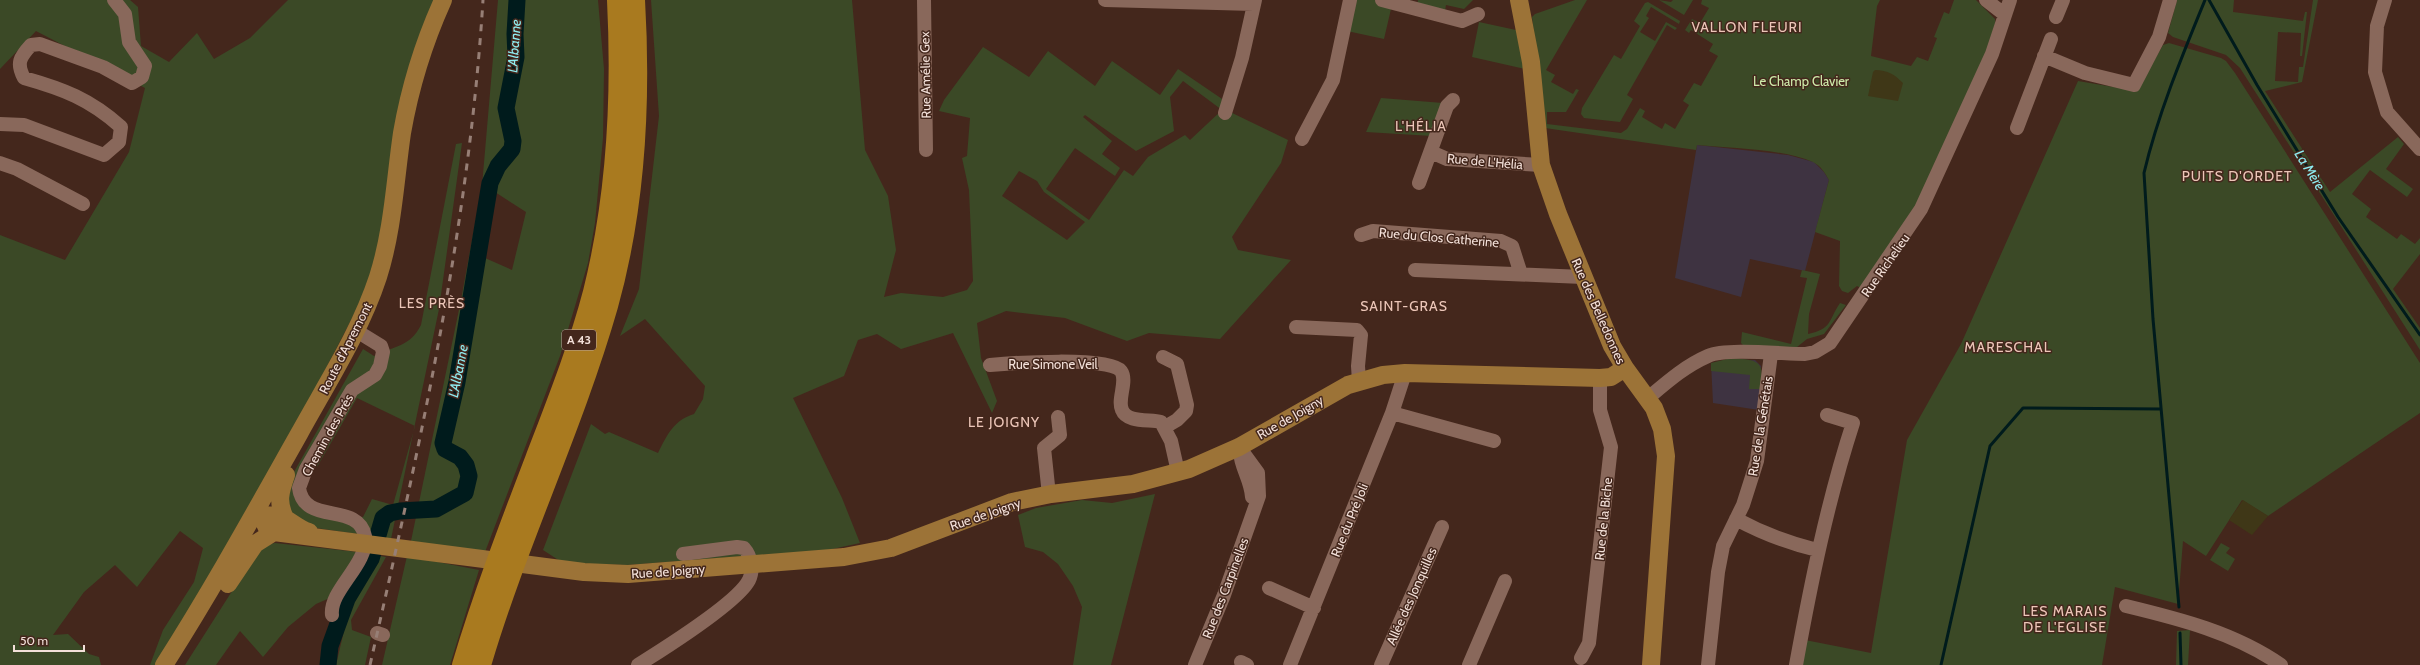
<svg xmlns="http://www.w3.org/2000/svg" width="2420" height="665" font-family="Cabin,sans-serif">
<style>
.education{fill:#3e3341}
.green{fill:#3b4926;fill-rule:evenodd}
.sand{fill:#3f3717}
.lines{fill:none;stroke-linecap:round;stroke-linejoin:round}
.stream{stroke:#001b1c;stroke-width:3}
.river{stroke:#001b1c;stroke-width:17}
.minor{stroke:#89685b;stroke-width:14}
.major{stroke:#9c7337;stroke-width:18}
.highway{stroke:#a97a1f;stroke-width:20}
.rail{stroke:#977f76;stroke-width:3;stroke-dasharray:7 7;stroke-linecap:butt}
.labels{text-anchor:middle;stroke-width:3;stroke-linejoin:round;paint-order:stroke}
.shield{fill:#44271c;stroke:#bea8a0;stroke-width:1}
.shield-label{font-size:12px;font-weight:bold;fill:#f3e0d9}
.street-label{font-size:13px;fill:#f3e0d9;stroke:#44271c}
.park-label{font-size:13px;fill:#ceebaa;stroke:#44271c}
.neighbourhood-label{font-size:14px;letter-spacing:1px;fill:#ecc6b8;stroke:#44271c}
.water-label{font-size:14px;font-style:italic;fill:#8fedf1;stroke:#44271c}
</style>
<rect width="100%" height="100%" fill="#44271c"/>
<path class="education" d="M 1697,145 L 1788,155 L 1814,162 L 1824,172 L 1829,180 L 1805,271 L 1750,259 L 1741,297 L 1675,278 Z
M 1755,360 L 1761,366 L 1759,410 L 1713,403 L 1711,363 Z"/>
<path class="green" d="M 0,0 L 130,0 L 138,7 L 141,46 L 169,62 L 197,33 L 214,59 L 250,38 L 288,0 L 439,0 L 378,254 L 363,297 L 242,530 L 159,665 L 150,665 L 163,630 L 194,582 L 202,552 L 203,548 L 180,531 L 137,587 L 115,565 L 84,592 L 53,635 L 68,634 L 89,654 L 99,657 L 101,665 L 0,665 L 0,235 L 65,260 L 129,152 L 145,88 L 36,31 L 0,69 Z
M 498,0 L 598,0 L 604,69 L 603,138 L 595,223 L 588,263 L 560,356 L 485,552 L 411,541 L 461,300 L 482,186 ZM 495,192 L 526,212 L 512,270 L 485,258 Z
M 651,0 L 852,0 L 865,150 L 888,196 L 896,250 L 884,297 L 901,293 L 943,297 L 967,290 L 973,281 L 969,190 L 962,158 L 967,156 L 970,118 L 939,111 L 944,100 L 983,47 L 1029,77 L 1048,51 L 1095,86 L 1112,61 L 1160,95 L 1178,69 L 1228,103 L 1226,110 L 1288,140 L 1281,163 L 1232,237 L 1238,250 L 1291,260 L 1220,339 L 1149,333 L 1127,341 L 1065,318 L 1006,311 L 977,323 L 981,358 L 997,401 L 992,413 L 953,333 L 901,349 L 877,334 L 858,340 L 844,376 L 793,398 L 842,498 L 860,543 L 828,550 L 627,565 L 563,563 L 543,550 L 591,424 L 605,434 L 609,432 L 658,453 C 667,435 674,420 694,414 L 703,399 L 705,386 L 645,319 L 620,336 L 639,289 L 659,116 ZM 1183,81 L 1222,110 L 1190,140 L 1185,135 L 1148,157 L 1133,176 L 1124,170 L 1089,220 L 1046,189 L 1075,148 L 1115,176 L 1120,168 L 1102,154 L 1112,141 L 1083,117 L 1085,115 L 1136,151 L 1174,131 L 1170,97 ZM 1019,171 L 1037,181 L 1044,192 L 1085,222 L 1067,240 L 1002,196 Z
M 1353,0 L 1377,0 L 1391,9 L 1384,39 L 1347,31 Z
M 1418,0 L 1473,0 L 1464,9 L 1446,5 L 1445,11 L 1417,5 Z
M 1575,0 L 1587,0 L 1546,70 L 1555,75 L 1551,82 L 1573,94 L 1576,89 L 1579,90 L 1566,112 L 1547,112 L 1547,124 L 1621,133 L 1627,129 L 1640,108 L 1645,111 L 1642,117 L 1662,129 L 1665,123 L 1675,129 L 1689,105 L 1683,101 L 1694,83 L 1701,86 L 1718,56 L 1709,51 L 1713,44 L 1691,30 L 1689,33 L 1685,30 L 1692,19 L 1700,23 L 1709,8 L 1701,4 L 1702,0 L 1880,0 L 1877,6 L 1871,56 L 1911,66 L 1917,57 L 1928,61 L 1937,38 L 1934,37 L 1944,12 L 1949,14 L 1954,0 L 1976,0 L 1995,19 L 1996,25 L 1988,52 L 1922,199 L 1863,289 L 1857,286 L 1848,293 L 1842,291 L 1839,286 L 1840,241 L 1815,232 L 1829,180 C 1825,173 1821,166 1813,162 C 1783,149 1731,148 1697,145 L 1696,150 L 1545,128 L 1532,17 L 1535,14 Z
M 1659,0 L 1671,2 L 1673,0 L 1693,0 L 1684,15 Z
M 2177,0 L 2234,0 L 2233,12 L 2303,21 L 2305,12 L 2307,12 L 2302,56 L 2300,56 L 2301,33 L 2278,32 L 2275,81 L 2298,82 L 2299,67 L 2303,67 L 2313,0 L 2318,0 L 2302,82 L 2265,91 L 2330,192 L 2398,137 L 2404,144 L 2386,169 L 2413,189 L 2407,197 L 2370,170 L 2352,194 L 2371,209 L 2366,217 L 2397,239 L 2401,234 L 2415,244 L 2420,238 L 2420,254 L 2393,289 L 2420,328 L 2420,350 L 2240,68 L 2226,55 L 2173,37 L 2168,33 Z
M 1648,2 L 1680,21 L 1679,24 L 1651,7 L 1646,16 L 1649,18 L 1640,32 L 1655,41 L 1666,22 L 1677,28 L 1675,30 L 1667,25 L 1627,95 L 1633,99 L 1620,122 L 1584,118 L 1581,114 L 1582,108 L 1614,55 L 1621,59 L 1640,26 L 1634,21 L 1645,3 Z
M 1479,22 L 1516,30 L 1525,69 L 1472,57 Z
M 2169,43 L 2221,58 L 2226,61 L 2235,73 L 2420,363 L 2420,413 L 2268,516 L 2242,500 L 2206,556 L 2183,541 L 2178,604 L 2115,587 L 2102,665 L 1801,665 L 1805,640 L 1871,653 L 1907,440 L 1961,344 L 2078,81 L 2137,91 L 2163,45 Z
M 1381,98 L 1443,103 L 1432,136 L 1366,132 Z
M 462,143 L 439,309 L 391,539 L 303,526 L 291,520 L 285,488 L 363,349 L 374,356 C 394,346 410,347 421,325 L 456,144 ZM 357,398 L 415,426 L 393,505 L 372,499 L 363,517 L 338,518 L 296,501 L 292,489 L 314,466 L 317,467 Z
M 1802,270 L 1820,274 L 1809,314 L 1808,334 C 1832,329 1828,321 1840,303 L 1846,305 L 1824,334 L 1807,339 L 1797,347 L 1744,346 L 1741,343 L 1742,332 L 1791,344 L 1807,278 L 1800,277 Z
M 1731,358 C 1758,360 1765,360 1761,389 L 1749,389 L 1750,375 L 1711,371 L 1711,363 Z
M 1155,494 L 1111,665 L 1073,665 L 1082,607 L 1073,586 L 1058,564 L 1043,552 L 1025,547 L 1018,515 L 1036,508 L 1082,500 L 1112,503 Z
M 275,543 L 358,552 L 332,597 L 316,604 L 288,627 L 263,657 L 240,631 L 216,665 L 185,665 L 248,566 L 265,545 Z
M 2221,543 L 2230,548 L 2226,553 L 2235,559 L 2228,571 L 2210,560 Z
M 364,553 L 386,557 L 351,620 L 352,630 L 371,637 L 365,665 L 336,665 L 344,631 L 329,627 L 339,598 Z
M 407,556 L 479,570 L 450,665 L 382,665 Z
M 2190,630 L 2188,665 L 2176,665 L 2177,631 Z"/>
<path class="sand" d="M 1875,70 C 1888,70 1895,75 1903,83 L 1898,101 L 1868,96 L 1873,72 Z
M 2243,500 L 2268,516 L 2252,535 L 2229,520 Z"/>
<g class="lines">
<path class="stream" d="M 2209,0 L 2257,85 L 2338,217 L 2420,335
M 2179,607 L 2153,319 L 2144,173 C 2158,114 2182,56 2205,0
M 2180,633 L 2181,665
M 1941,665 L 1990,446 L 2023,408 L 2161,409"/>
<path class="river" d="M 328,665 L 330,646 L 347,599 L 371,559 L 383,518 L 390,513 L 400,511 L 436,509 L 465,493 L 469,476 L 466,465 L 460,457 L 445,449 L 443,443 L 457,382 L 490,183 L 498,166 L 512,149 L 513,141 L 506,108 L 516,57 L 515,34 L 517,0"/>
<path class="minor" d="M 924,0 L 926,150
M 1105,0 L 1254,4
M 1382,0 L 1462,21 L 1478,14
M 1986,0 L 2004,14
M 2385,0 L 2377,26 L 2375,72 L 2387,112 L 2420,149
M 2056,17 L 2063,0
M 2044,56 L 2085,73 L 2134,85 L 2159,37 L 2170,0
M 1225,113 L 1242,58 L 1255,0
M 0,124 L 24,125 L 104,155 L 119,142 L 121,127 C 90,99 63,89 24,78 C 16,63 20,57 31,45 L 40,44 L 103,67 L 132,83 L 142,77 L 145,66 L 129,42 L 125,14 L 114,0
M 2017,128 L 2051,39
M 1302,139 L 1333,80 L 1350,0
M 1431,152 L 1447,159 L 1541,165
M 0,163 L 17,169 L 83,204
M 1419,183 L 1447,106 L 1453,100
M 1361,235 L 1373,231 L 1501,241 L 1512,246 L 1521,274
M 1415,270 L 1583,277
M 1296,327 L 1357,330 L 1361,335 L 1358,366 L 1359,381
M 1163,357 L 1177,364 L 1187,405 L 1186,411 L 1177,420 L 1165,427
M 990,365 C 1011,363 1109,356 1121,371 C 1128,381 1117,399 1122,410 C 1127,423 1150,419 1161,422 L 1171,441 L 1178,472
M 1648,398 C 1667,382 1685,366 1708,356 C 1726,348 1783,354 1805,354 L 1815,352 L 1830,343 L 1921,209 L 1992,54 L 2010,0
M 1392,413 L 1494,441
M 1240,452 C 1241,468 1251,480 1252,497
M 1049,495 L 1044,448 L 1060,435 L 1058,417
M 1736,519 C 1762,533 1788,543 1817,550
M 1269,588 L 1314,608
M 2126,606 C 2180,619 2235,633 2281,665
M 332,615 C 329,590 369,564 365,536 C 358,501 304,526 299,488 L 306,469 L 352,390 L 375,375 L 380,366 L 383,352 L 381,346 L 355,330
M 377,633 L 383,635
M 1581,658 L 1589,643 L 1611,447 L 1600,410 L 1600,378
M 1241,662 L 1247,665
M 638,665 C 662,650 738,602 749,580 C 754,570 751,556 744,548 L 737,547 L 683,554
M 1195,665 L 1224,595 L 1259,496 L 1258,473 L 1239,447
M 1290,665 L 1392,413 L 1405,373
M 1381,665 L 1442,527
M 1469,665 L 1505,581
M 1708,665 L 1718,572 L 1723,546 L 1743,505 L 1757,461 L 1771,354
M 1796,665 C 1811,583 1827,503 1853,423 L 1827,415"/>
<path class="major" d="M 1519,0 L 1531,62 L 1541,165 L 1558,214 L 1612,346 L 1625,368 L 1654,408 L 1662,429 L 1666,456 L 1651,665
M 258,508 L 267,528 L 274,532 L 584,572 L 628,574 L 844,557 L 891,548 L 1012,502 L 1051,494 L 1133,484 L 1189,469 L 1239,447 L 1348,385 L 1383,375 L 1405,373 L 1600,378 L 1611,377 L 1625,368
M 253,518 C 260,517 268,515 275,515 C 285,515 297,529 309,532
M 285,518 C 277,502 280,492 286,475
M 228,584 L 255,544 L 274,532
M 164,665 C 212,590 255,512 299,434 C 327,383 360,332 378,277 C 393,230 395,181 402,133 C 410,87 424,42 443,0"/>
<path class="highway" d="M 462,665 C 483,595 509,527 535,459 C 556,404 578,349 593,292 C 617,196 622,99 617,0
M 481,665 C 517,543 573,428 608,306 C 636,206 641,102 635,0"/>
<path class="rail" d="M 370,665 C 420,445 469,226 483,0"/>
</g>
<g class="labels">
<rect class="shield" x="562" y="330" width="34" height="20" rx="3"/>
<g class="shield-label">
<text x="579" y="344">A 43</text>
</g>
<g class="street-label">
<text transform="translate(925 75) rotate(-91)" y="5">Rue Amélie Gex</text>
<text transform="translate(1485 161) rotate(5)" y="5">Rue de L'Hélia</text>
<text transform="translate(1439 237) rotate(5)" y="5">Rue du Clos Catherine</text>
<text transform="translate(1885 265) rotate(-55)" y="5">Rue Richelieu</text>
<text transform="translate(1599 311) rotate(66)" y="5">Rue des Belledonnes</text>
<text transform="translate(345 348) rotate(-63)" y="5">Route d'Apremont</text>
<text x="1053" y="369">Rue Simone Veil</text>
<text transform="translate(1290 417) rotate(-30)" y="5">Rue de Joigny</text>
<text transform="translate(1760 426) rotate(-81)" y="5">Rue de la Génétais</text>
<text transform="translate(327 435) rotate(-61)" y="5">Chemin des Prés</text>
<text transform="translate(985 514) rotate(-19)" y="5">Rue de Joigny</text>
<text transform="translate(1603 519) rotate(-84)" y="5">Rue de la Biche</text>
<text transform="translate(1349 520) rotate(-68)" y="5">Rue du Pré Joli</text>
<text transform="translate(668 571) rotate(-4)" y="5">Rue de Joigny</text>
<text transform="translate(1225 588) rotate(-69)" y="5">Rue des Carpinelles</text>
<text transform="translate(1411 596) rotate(-66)" y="5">Allée des Jonquilles</text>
</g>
<g class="park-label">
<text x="1801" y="86">Le Champ Clavier</text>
</g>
<g class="neighbourhood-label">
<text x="1747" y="32">VALLON FLEURI</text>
<text x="1421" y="131">L'HÉLIA</text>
<text x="2237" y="181">PUITS D'ORDET</text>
<text x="432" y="308">LES PRÈS</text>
<text x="1404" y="311">SAINT-GRAS</text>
<text x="2008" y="352">MARESCHAL</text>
<text x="1004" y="427">LE JOIGNY</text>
<text x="2065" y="616">LES MARAIS<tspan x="2065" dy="16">DE L'EGLISE</tspan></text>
</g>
<g class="water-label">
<text transform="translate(514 46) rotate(-86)" y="5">L'Albanne</text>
<text transform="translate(2310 170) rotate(58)" y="5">La Mère</text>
<text transform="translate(458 371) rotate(-79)" y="5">L'Albanne</text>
</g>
</g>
<path d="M14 645v6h70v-6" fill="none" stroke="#f3e0d9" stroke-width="2"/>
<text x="20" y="645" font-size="12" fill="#f3e0d9" stroke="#44271c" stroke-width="3" paint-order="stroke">50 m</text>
</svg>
